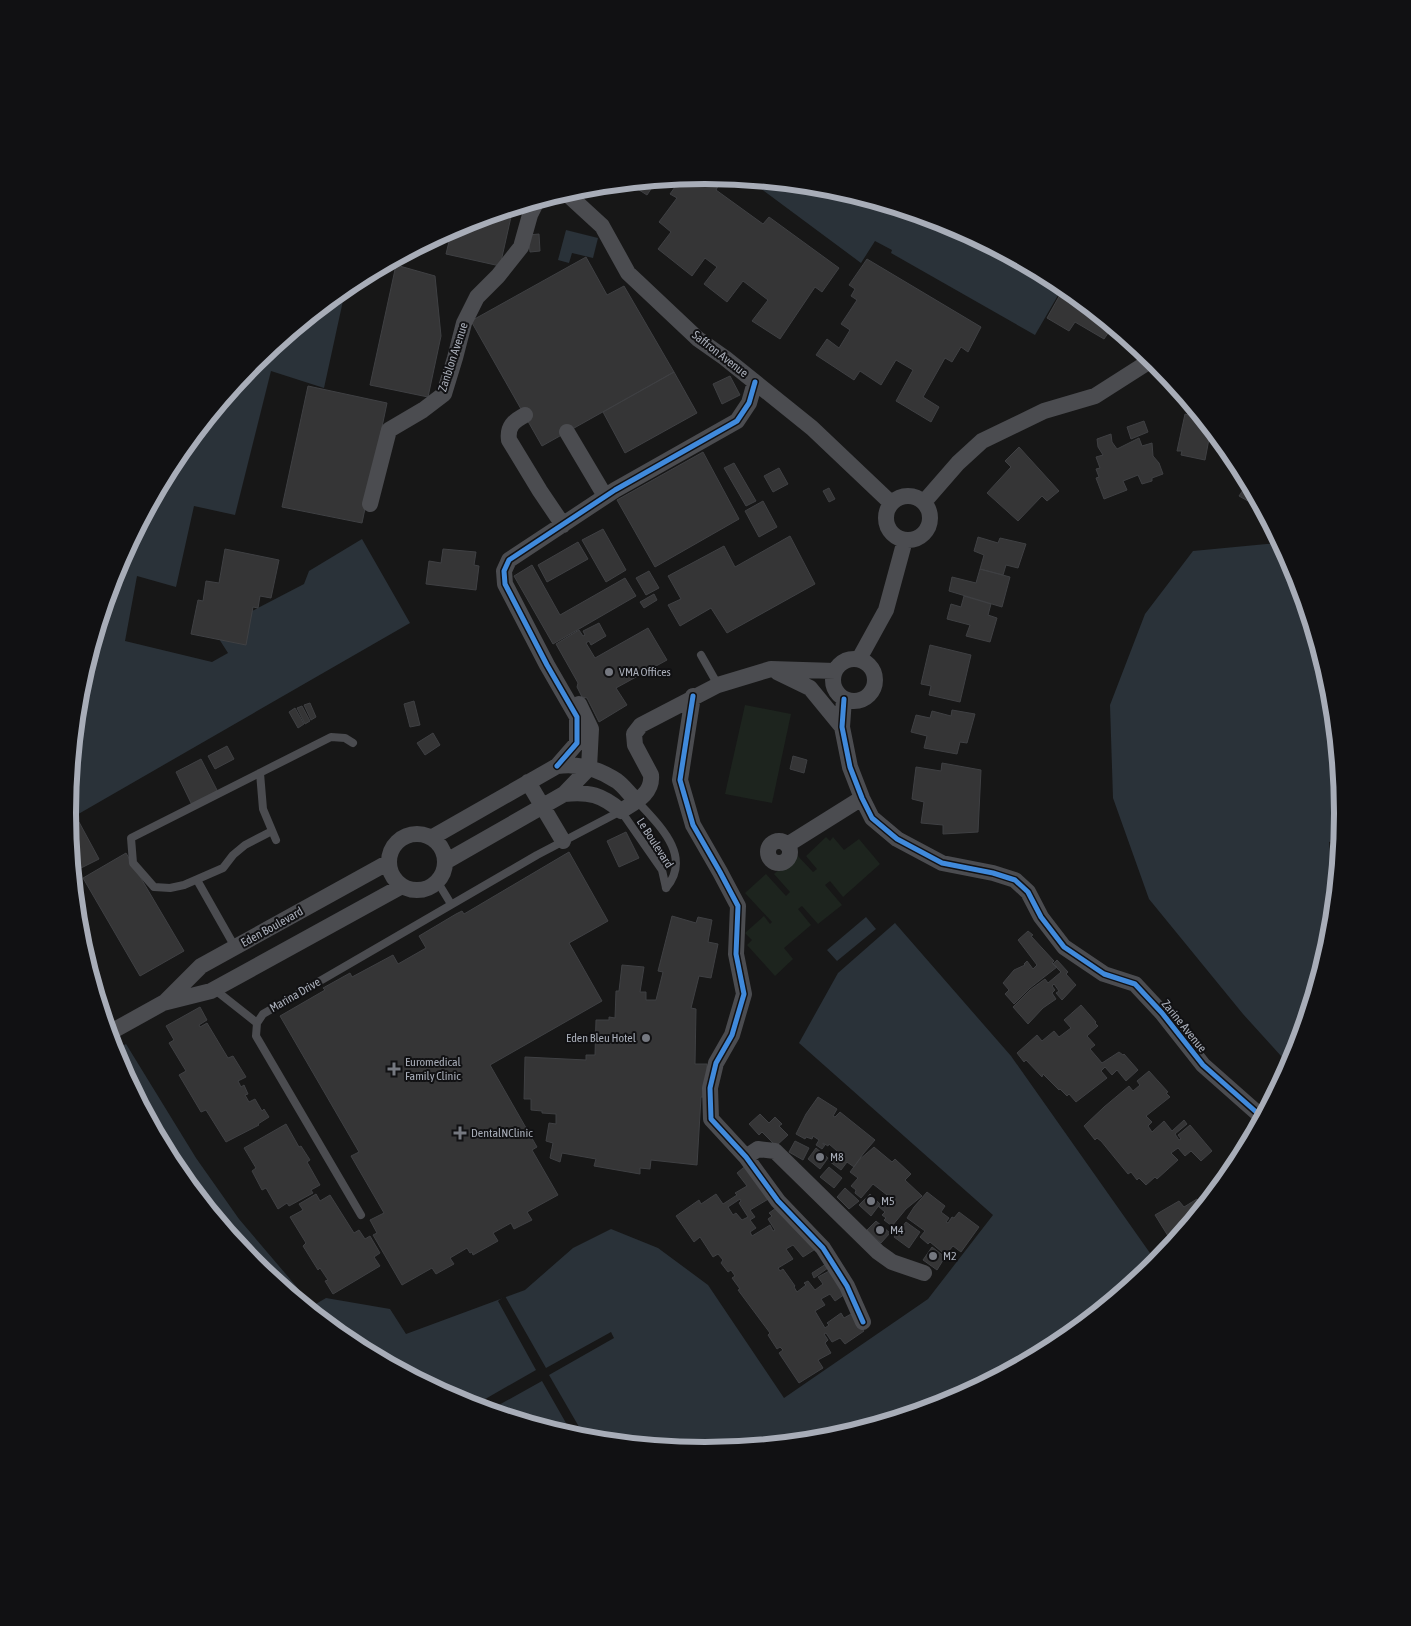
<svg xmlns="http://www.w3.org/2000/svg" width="1411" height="1626" font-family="'Asap Condensed',sans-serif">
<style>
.green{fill:#1d241e}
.water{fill:#2a3239}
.pier{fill:#171717}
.building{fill:#353536;stroke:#3f4043;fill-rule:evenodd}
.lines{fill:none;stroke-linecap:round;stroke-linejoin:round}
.lane{stroke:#4b4c50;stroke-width:8}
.street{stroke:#4b4c50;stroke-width:16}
.cycleway-casing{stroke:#111113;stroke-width:8}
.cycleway{stroke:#408adc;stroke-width:5}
.poi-dot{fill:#757880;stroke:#111113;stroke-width:2}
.labels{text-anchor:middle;stroke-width:4;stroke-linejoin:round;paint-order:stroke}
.street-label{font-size:12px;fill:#a8adb8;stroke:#111113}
.poi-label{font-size:12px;fill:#a8adb8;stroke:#111113;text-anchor:start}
.rim{fill:none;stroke:#a8adb8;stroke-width:6}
</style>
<rect width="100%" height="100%" fill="#171717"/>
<path class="green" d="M 745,705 L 791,714 L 772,803 L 725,794 Z
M 826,837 L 830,841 L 833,837 L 844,850 L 859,839 L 880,864 L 843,897 L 830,881 L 825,885 L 842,905 L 818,924 L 802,906 L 798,909 L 811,925 L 784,948 L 793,959 L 775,976 L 747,945 L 752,940 L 745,933 L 764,916 L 770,924 L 772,922 L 745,893 L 766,874 L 786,896 L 790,892 L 774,874 L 796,854 L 813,872 L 817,869 L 806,856 Z"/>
<path class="water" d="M 748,179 L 830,187 L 950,224 L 1064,285 L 1035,335 L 891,253 L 892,250 L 875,241 L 861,263 Z
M 566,230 L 598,238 L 593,258 L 572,253 L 569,263 L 558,260 Z
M 346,287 L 324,388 L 271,371 L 235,515 L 194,506 L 176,587 L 137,576 L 125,641 L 212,662 L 228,653 L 214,631 L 304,584 L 309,571 L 362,539 L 410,623 L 68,820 L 68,813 L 80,688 L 116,569 L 175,458 L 255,362 Z
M 1276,543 L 1316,638 L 1331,689 L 1343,813 L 1341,840 L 1329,842 L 1335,896 L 1331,938 L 1295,1057 L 1290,1066 L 1243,1014 L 1149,899 L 1113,798 L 1110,705 L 1145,614 L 1193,551 Z
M 866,917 L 876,929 L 837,961 L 827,950 Z
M 895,923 L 1011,1056 L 1157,1263 L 1060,1344 L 949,1403 L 830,1439 L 705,1451 L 581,1439 L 461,1402 L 351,1343 L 254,1264 L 175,1167 L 114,1051 L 126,1044 L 196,1158 L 239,1219 L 307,1299 L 305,1301 L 309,1308 L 326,1298 L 390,1309 L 406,1334 L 525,1290 L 573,1248 L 611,1229 L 658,1248 L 708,1285 L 784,1398 L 928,1299 L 993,1215 L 799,1043 L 838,973 Z"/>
<path class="pier" d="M 505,1296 L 546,1368 L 611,1332 L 614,1338 L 549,1375 L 586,1439 L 574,1437 L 542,1381 L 488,1411 L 473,1406 L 536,1370 L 498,1301 Z"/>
<path class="building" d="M 706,175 L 711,175 L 720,182 L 716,190 L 763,224 L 769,217 L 839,268 L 822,292 L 815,287 L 780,339 L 752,321 L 768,300 L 743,281 L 727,302 L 704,284 L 717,267 L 705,258 L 692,276 L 658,249 L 671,232 L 659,222 L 677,198 L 670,194 L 682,177 Z
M 657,180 L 647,195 L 628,183 Z
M 513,208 L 500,266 L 446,254 L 452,229 L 462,223 Z
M 539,234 L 540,251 L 530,252 L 528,235 Z
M 586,257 L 607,295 L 624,286 L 674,372 L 542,446 L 471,321 Z
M 867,259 L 981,327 L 968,352 L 961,347 L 952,362 L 945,358 L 923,397 L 939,407 L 931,422 L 896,401 L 913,370 L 896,360 L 881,385 L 860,371 L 854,380 L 816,355 L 827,339 L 839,348 L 850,330 L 841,324 L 857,300 L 851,296 L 855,289 L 849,285 Z
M 396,265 L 435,276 L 441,336 L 428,397 L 370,385 Z
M 1061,293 L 1101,316 L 1113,326 L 1104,339 L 1075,322 L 1069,331 L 1047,318 Z
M 1073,293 L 1098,314 L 1070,298 Z
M 674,372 L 697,413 L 625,453 L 603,412 Z
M 730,376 L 740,395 L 722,404 L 713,384 Z
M 308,386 L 387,403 L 362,523 L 282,507 Z
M 1190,405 L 1192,405 L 1222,442 L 1209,439 L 1205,460 L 1181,455 L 1182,451 L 1177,451 L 1185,414 L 1188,415 Z
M 1144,421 L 1148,432 L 1131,439 L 1127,427 Z
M 1111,434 L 1112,442 L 1117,449 L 1139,438 L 1142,446 L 1152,443 L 1153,456 L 1159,463 L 1163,474 L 1152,478 L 1152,481 L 1142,484 L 1138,475 L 1123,481 L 1127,490 L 1104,499 L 1096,478 L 1099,477 L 1096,469 L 1100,468 L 1096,457 L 1103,455 L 1098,447 L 1097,439 Z
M 1019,447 L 1059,491 L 1047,501 L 1042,496 L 1018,521 L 987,493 L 1011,467 L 1005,461 Z
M 703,452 L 739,519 L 655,567 L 617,500 Z
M 734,463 L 756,501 L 746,506 L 724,468 Z
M 779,468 L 788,484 L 773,492 L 764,476 Z
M 1245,487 L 1254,492 L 1248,501 L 1239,496 Z
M 829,488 L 835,499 L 829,502 L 823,491 Z
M 763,501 L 777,527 L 759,537 L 745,511 Z
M 603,529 L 626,570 L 606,582 L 582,540 Z
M 790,536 L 815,584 L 727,633 L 711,608 L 680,626 L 668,605 L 681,599 L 668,576 L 724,546 L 735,567 Z
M 978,537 L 998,543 L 1000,538 L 1026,544 L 1018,568 L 1006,565 L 1003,575 L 980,569 L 984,555 L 974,551 Z
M 578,542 L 588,559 L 547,582 L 538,565 Z
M 225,549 L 279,560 L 271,598 L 260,596 L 258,608 L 253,607 L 246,645 L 191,634 L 198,600 L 203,601 L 206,581 L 219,583 Z
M 443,549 L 476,552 L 474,565 L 479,566 L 476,590 L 426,584 L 429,561 L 441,563 Z
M 532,565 L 560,615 L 625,578 L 636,596 L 553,644 L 514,576 Z
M 980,569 L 1010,577 L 1002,607 L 949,591 L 952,577 L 976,583 Z
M 649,571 L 659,588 L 646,595 L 636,578 Z
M 654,594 L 657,600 L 644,608 L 640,602 Z
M 964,596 L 991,604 L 988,615 L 997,618 L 990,642 L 966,636 L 970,625 L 947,619 L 951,604 L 961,607 Z
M 599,623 L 606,636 L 591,645 L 589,641 L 586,643 L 595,658 L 648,628 L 667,660 L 616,688 L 627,705 L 599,722 L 587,698 L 582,697 L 577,687 L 578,683 L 556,644 L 579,630 L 583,636 L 585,635 L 583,631 Z
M 930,645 L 971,655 L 960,702 L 929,695 L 931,686 L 921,684 Z
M 414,701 L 420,725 L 410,727 L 404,704 Z
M 310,703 L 316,717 L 311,720 L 304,705 Z
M 302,706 L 310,721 L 305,724 L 297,708 Z
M 295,708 L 304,724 L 298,728 L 289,712 Z
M 952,710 L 975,714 L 967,743 L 960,742 L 957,754 L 924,748 L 927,736 L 911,732 L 916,715 L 930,718 L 932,711 L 951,716 Z
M 433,733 L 440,745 L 425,755 L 417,743 Z
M 227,746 L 234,759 L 215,769 L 208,756 Z
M 793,756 L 807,760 L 804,773 L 790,769 Z
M 201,759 L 218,792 L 192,805 L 176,772 Z
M 942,763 L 981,770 L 978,832 L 943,834 L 943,825 L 921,823 L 924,802 L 912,799 L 916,767 L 941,771 Z
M 79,822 L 99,859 L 73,872 L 69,827 Z
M 626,832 L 639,858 L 619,867 L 607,841 Z
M 569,852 L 608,921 L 569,943 L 602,1001 L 490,1065 L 537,1147 L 532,1150 L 558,1195 L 527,1212 L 532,1220 L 514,1229 L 511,1223 L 493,1233 L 498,1241 L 473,1255 L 472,1252 L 470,1253 L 467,1248 L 450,1258 L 454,1264 L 436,1274 L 432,1268 L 402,1285 L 373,1235 L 377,1233 L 370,1220 L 384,1213 L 351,1156 L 359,1152 L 280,1016 L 325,990 L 323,988 L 350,973 L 352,977 L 393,955 L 398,964 L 426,948 L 419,936 L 456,914 L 462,911 L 464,914 Z
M 126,853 L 184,951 L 140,976 L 83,878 Z
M 672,916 L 696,923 L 698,917 L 712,920 L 708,942 L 718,944 L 711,978 L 699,976 L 691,1008 L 696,1009 L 695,1064 L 707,1064 L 706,1097 L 701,1097 L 697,1165 L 651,1160 L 650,1169 L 640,1168 L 640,1174 L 594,1166 L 596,1159 L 562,1153 L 560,1162 L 550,1158 L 553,1143 L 546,1141 L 549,1123 L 556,1124 L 556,1114 L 542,1113 L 542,1111 L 531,1110 L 531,1099 L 524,1099 L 525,1057 L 586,1060 L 586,1055 L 595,1055 L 596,1020 L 609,1020 L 609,1017 L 615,1018 L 616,991 L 619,991 L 622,965 L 644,967 L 640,992 L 646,992 L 646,1000 L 656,1000 L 663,972 L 658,971 Z
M 1028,931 L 1033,935 L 1031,936 L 1054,961 L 1052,963 L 1057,967 L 1030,988 L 1014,1004 L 1005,994 L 1009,990 L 1003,983 L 1014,970 L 1025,965 L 1024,964 L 1027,961 L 1033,969 L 1037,965 L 1018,940 Z
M 1057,960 L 1068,972 L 1066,974 L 1076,985 L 1062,1000 L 1056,993 L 1059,991 L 1054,984 L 1052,986 L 1055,990 L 1052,993 L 1056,999 L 1043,1008 L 1028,1024 L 1013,1007 L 1030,990 L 1045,979 L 1048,983 L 1061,972 L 1053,964 Z
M 1081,1005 L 1096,1022 L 1095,1023 L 1098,1026 L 1087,1036 L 1095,1045 L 1090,1049 L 1102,1063 L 1119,1052 L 1123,1055 L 1124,1054 L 1138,1070 L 1126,1081 L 1117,1070 L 1112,1075 L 1105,1067 L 1101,1071 L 1107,1078 L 1076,1102 L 1069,1094 L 1067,1096 L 1060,1089 L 1059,1090 L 1043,1074 L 1042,1077 L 1026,1060 L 1024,1062 L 1017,1053 L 1037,1035 L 1042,1041 L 1054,1031 L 1059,1037 L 1071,1028 L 1064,1020 Z
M 200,1007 L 207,1020 L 199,1025 L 200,1027 L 207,1023 L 228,1058 L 233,1056 L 246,1077 L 238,1081 L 241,1087 L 244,1085 L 248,1094 L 245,1095 L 249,1102 L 255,1099 L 262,1111 L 264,1109 L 269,1117 L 258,1124 L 259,1125 L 226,1142 L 206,1110 L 201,1112 L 179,1075 L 186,1071 L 169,1043 L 174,1040 L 166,1026 Z
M 1149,1071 L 1168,1092 L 1166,1093 L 1170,1097 L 1146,1116 L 1152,1122 L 1148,1126 L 1152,1132 L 1164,1121 L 1172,1131 L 1184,1120 L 1187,1124 L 1175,1134 L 1179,1140 L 1181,1139 L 1178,1135 L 1190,1125 L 1212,1151 L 1201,1161 L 1191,1151 L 1185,1156 L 1178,1148 L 1171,1153 L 1178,1160 L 1157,1179 L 1155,1177 L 1146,1185 L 1139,1178 L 1137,1180 L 1131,1172 L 1128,1174 L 1101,1141 L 1097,1138 L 1095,1140 L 1084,1126 L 1104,1107 L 1129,1086 L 1133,1091 L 1140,1085 L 1137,1081 Z
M 818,1097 L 837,1109 L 833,1116 L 835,1117 L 840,1112 L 875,1140 L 863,1154 L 854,1167 L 847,1162 L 841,1170 L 829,1161 L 837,1151 L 829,1144 L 828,1146 L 823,1143 L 823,1144 L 825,1145 L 822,1149 L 816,1145 L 819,1140 L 813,1136 L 812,1139 L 806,1137 L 805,1139 L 796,1134 L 806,1114 Z
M 760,1114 L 769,1123 L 775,1117 L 782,1124 L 779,1126 L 788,1135 L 776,1146 L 762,1132 L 759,1135 L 749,1124 Z
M 286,1124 L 299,1147 L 301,1146 L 310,1160 L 307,1162 L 320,1185 L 311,1190 L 313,1193 L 289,1206 L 287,1203 L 278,1209 L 266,1188 L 262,1190 L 252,1171 L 256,1168 L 244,1148 Z
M 795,1141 L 809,1148 L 803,1160 L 789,1152 Z
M 874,1147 L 892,1162 L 895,1159 L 911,1174 L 905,1180 L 922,1196 L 906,1209 L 892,1226 L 884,1220 L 886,1218 L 882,1215 L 885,1212 L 878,1206 L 887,1195 L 873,1184 L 861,1198 L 855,1193 L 856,1190 L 851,1186 L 858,1178 L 850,1172 L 859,1160 Z
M 816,1148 L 828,1158 L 820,1169 L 808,1159 Z
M 750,1165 L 770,1198 L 750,1210 L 755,1217 L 750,1220 L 756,1228 L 750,1232 L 752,1236 L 770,1225 L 773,1231 L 775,1230 L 768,1219 L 772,1216 L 769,1213 L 779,1206 L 817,1248 L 803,1257 L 793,1245 L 786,1249 L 793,1259 L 778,1268 L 780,1271 L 783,1269 L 788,1276 L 795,1286 L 794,1287 L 797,1292 L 806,1285 L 804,1283 L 808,1281 L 815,1290 L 823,1284 L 818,1277 L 831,1270 L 848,1292 L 835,1301 L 830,1294 L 821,1299 L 825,1305 L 815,1311 L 825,1328 L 829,1325 L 827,1323 L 841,1313 L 844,1318 L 851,1314 L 864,1331 L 845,1344 L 840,1338 L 832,1342 L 826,1333 L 824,1334 L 828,1340 L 825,1343 L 831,1353 L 818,1360 L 823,1368 L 799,1383 L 779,1353 L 783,1350 L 780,1347 L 777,1349 L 768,1335 L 770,1333 L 738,1290 L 740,1289 L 732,1278 L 735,1276 L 731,1270 L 728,1272 L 721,1263 L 723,1260 L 718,1254 L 713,1257 L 700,1237 L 694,1242 L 676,1216 L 699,1200 L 701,1204 L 716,1194 L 723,1204 L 737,1195 L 735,1193 L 747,1186 L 737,1173 L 743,1168 ZM 740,1199 L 741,1201 L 739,1203 L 748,1217 L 742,1220 L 736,1213 L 733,1215 L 728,1207 Z
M 829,1167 L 842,1178 L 834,1188 L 820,1177 Z
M 1226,1172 L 1229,1176 L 1219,1188 L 1213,1180 Z
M 845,1188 L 859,1201 L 849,1209 L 837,1197 Z
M 927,1192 L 945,1206 L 941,1212 L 949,1218 L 946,1222 L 948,1223 L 952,1217 L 954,1218 L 959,1212 L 979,1227 L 961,1252 L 953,1246 L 947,1253 L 944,1250 L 942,1252 L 930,1242 L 928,1244 L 920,1237 L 925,1231 L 907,1218 L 914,1207 Z
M 316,1194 L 320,1201 L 330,1195 L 354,1233 L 359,1230 L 365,1239 L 370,1236 L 380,1253 L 374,1257 L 380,1266 L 333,1294 L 325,1281 L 328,1280 L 320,1268 L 318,1270 L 303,1246 L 306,1243 L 290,1217 L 303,1210 L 299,1204 Z
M 870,1194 L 880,1204 L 871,1216 L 859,1205 Z
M 1197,1199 L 1203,1208 L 1173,1244 L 1155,1215 L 1179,1201 L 1184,1207 Z
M 876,1221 L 890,1233 L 881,1243 L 867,1230 Z
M 906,1222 L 920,1232 L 909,1248 L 894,1237 Z
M 932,1247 L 945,1257 L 937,1270 L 923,1260 Z
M 826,1264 L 828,1268 L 814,1278 L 812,1273 Z"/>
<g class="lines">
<path class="lane" d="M 701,655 L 718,685
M 260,773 L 263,809 L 276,840
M 637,801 C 659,825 693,856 666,888
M 272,831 L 245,845 L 233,855 L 223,868 L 184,885 L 170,888 L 154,887 L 133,863 L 131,838 L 331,737 L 345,738 L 353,743
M 197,880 L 235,947
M 437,881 L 451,904
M 214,989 L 257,1023
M 361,1215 L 256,1036 L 257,1023 L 263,1014 L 537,855 L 621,811 L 662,870 L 666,888"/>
<path class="street" d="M 565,192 L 602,226 L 628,273 L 698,339 L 725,358 L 812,428 L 891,503
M 525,415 C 514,421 507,426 509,440 L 540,491 L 563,525
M 567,432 L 605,496
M886 518a22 22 0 1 1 44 0a22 22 0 1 1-44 0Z
M 924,502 L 958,463 L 982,441 L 1044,411 L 1095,396 L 1153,359
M 370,504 L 389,430 L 423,410 L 444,394 L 455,358 L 464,323 L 477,297 L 498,276 L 521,247 L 530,215 L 537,201
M833 680a21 21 0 1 1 42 0a21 21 0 1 1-42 0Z
M 859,659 L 886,610 L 905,540
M 777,672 L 810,688 L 842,727
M 693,696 L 680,780 L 693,825 L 720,872 L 738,906 L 736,954 L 744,994 L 732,1035 L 716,1063 L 710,1088 L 711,1119 L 746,1157 L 778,1201 L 823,1248 L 847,1286 L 863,1322
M 844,699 L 842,727 L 850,767 L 862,798 L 872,818 L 897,839 L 942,863 L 993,873 L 1015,880 L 1028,892 L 1041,917 L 1064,947 L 1104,974 L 1135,984 L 1162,1013 L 1203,1065 L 1263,1118
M 557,766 L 577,743 L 577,717 L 547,665 L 505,584 L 504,571 L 509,560 L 615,490 L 737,421 L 749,403 L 755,382
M 528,782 L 563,841
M 564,794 L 589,768 L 591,729 L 579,704
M389 862a28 28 0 1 1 56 0a28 28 0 1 1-56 0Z
M 431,838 L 557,766 C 578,763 599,769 617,781 C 624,786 630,795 637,801
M768 852a11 11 0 1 1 22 0a11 11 0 1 1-22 0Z
M 787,845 L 862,798
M 445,862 L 564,794 C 589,791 602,795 621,811 C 635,802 653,794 651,775 L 635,745 L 634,734 L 641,725 L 718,685 L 771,669 L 835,671
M 165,1002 L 201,966 L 389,862
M 109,1033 L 163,1003 L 211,991 L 402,886
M 746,1157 L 758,1149 L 775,1151 L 878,1252 L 892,1262 L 924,1273"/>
<g class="cycleway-casing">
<path id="cycleway" d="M 693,696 L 680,780 L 693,825 L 720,872 L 738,906 L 736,954 L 744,994 L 732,1035 L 716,1063 L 710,1088 L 711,1119 L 746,1157 L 778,1201 L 823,1248 L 847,1286 L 863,1322
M 844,699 L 842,727 L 850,767 L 862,798 L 872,818 L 897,839 L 942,863 L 993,873 L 1015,880 L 1028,892 L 1041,917 L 1064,947 L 1104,974 L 1135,984 L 1162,1013 L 1203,1065 L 1263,1118
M 557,766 L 577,743 L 577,717 L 547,665 L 505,584 L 504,571 L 509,560 L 615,490 L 737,421 L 749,403 L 755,382"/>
</g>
<use href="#cycleway" class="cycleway"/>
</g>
<g class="poi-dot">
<circle cx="609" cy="672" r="5"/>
<circle cx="646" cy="1038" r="5"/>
<path d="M391.5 1061.5h5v5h5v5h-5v5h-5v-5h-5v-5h5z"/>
<path d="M457.5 1125.5h5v5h5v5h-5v5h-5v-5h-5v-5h5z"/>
<circle cx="820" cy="1157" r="5"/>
<circle cx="871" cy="1201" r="5"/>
<circle cx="880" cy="1230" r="5"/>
<circle cx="933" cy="1256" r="5"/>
</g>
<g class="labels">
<g class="street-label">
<text transform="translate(720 354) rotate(38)" y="4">Saffron Avenue</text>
<text transform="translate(453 357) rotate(-72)" y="4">Zanblon Avenue</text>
<text transform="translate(655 843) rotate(57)" y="4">Le Boulevard</text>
<text transform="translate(272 927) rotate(-29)" y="4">Eden Boulevard</text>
<text transform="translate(295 995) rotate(-30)" y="4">Marina Drive</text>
<text transform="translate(1184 1026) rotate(51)" y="4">Zarine Avenue</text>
</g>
<g class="poi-label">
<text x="619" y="676">VMA Offices</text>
<text x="636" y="1042" text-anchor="end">Eden Bleu Hotel</text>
<text x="405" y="1066">Euromedical<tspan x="405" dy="14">Family Clinic</tspan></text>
<text x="471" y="1137">DentalNClinic</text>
<text x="830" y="1161">M8</text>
<text x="881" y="1205">M5</text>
<text x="890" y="1234">M4</text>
<text x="943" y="1260">M2</text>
</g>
</g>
<path d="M0 0H1411V1626H0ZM76 813a629 629 0 1 1 1258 0a629 629 0 1 1-1258 0Z" fill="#111113" fill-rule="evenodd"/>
<path class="rim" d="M76 813a629 629 0 1 1 1258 0a629 629 0 1 1-1258 0Z"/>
</svg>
